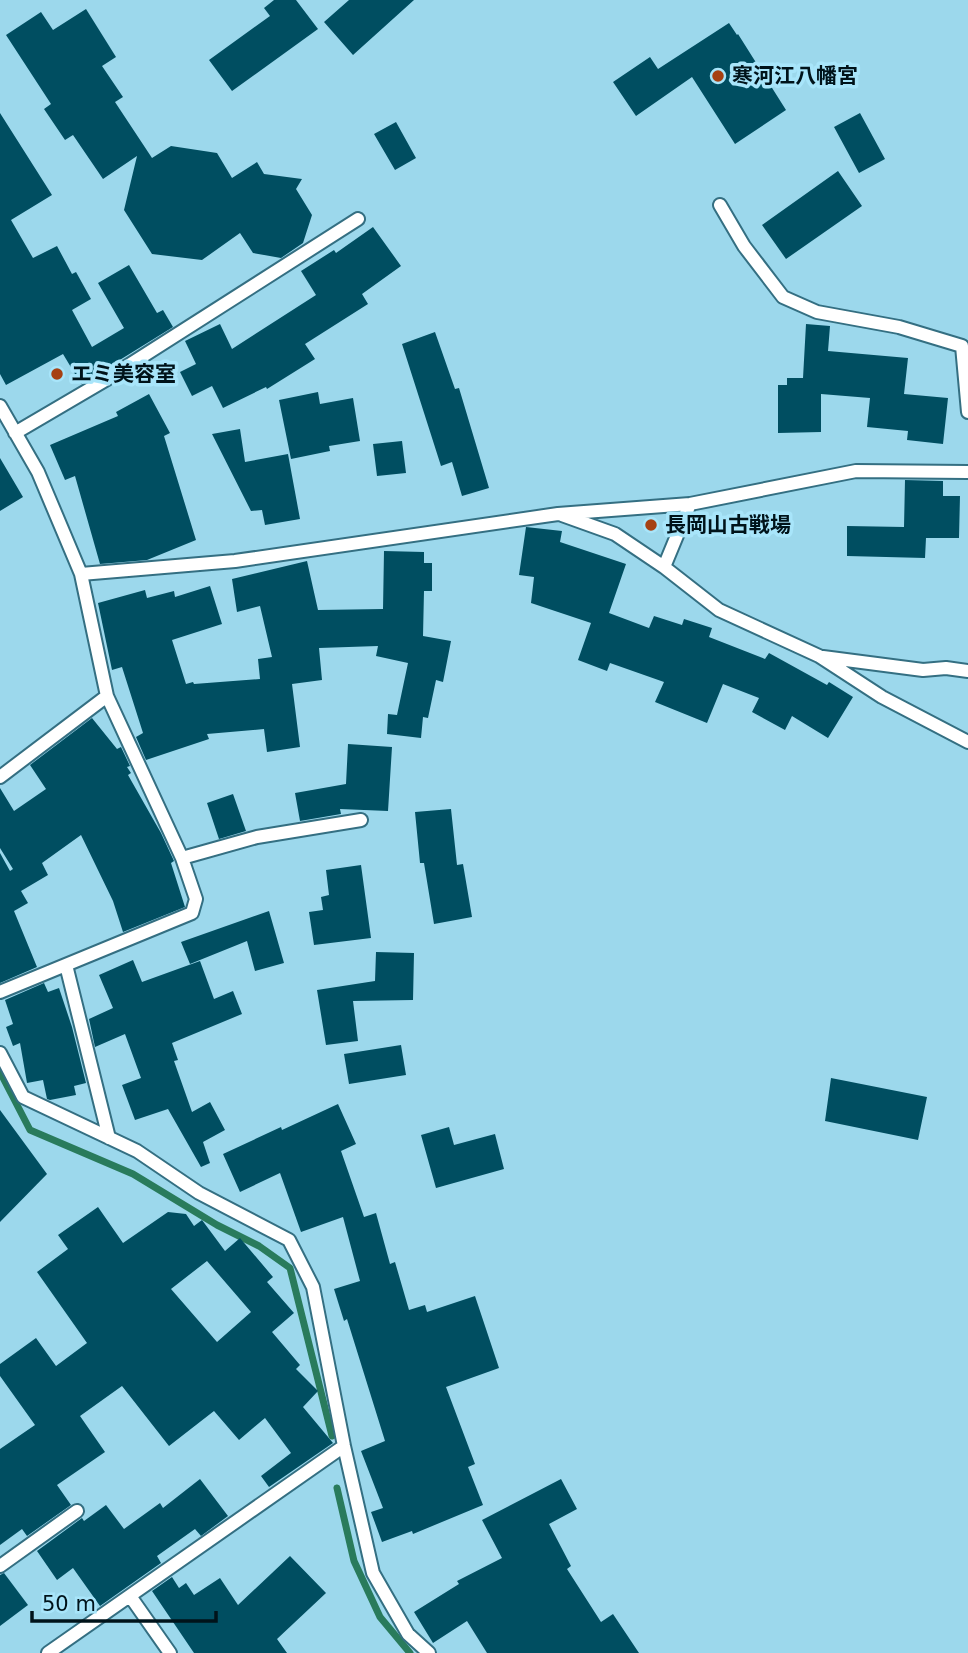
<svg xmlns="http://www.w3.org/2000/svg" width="968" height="1653" font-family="'DejaVu Sans','Noto Sans JP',sans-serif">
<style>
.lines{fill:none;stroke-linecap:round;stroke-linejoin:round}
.stream{stroke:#297b5c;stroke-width:7}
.building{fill:#004e61;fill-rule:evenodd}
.service-casing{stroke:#346f82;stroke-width:16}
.service{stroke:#fff;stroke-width:12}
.poi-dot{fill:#a64113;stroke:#a8e5fa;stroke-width:2.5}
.labels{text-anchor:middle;stroke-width:7;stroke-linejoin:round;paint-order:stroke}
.poi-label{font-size:21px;font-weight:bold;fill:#00131a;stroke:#a8e5fa;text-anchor:start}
</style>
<rect width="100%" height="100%" fill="#9cd8ec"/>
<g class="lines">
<path class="stream" d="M 0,1072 L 30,1130 L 133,1174 L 217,1225 L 259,1246 L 290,1268 L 332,1436
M 337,1488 L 354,1561 L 380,1617 L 410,1653"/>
</g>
<path class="building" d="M 274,0 L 296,0 L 318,29 L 232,91 L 209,60 L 270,16 L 264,8 Z
M 349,0 L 414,0 L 353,55 L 324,22 Z
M 86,9 L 116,57 L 102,66 L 123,97 L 115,102 L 152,158 L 171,146 L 217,153 L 232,178 L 257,162 L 264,174 L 302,179 L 296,189 L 312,215 L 303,243 L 281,258 L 253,253 L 240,233 L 202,260 L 152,254 L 124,210 L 137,156 L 103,179 L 73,135 L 65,140 L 44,109 L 51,104 L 6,35 L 41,12 L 53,30 Z
M 729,23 L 737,35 L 738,34 L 786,110 L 735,144 L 692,77 L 636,116 L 613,82 L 650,57 L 658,69 Z
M 0,113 L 52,195 L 11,220 L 33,258 L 57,246 L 72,274 L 76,272 L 91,299 L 72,310 L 92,347 L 124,328 L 98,283 L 129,265 L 157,313 L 163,310 L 173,327 L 81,384 L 63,354 L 6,385 L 0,374 Z
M 860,113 L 885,159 L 859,173 L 834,127 Z
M 396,122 L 416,158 L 395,170 L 374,134 Z
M 838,171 L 862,206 L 786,259 L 762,225 Z
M 373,227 L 401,266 L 362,294 L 368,304 L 305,344 L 315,359 L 267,389 L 266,387 L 223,408 L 212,386 L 192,396 L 180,372 L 196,364 L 185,341 L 220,324 L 232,349 L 316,295 L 301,271 L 334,250 L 336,253 Z
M 806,324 L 830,326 L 828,351 L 908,358 L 904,394 L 948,398 L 943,444 L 907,440 L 908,431 L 867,427 L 870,398 L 821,394 L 821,432 L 778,433 L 778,385 L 787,385 L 787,378 L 803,378 Z
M 435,332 L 455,389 L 459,388 L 489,488 L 462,496 L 452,462 L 441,466 L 402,344 Z
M 318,392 L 320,404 L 353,398 L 360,441 L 329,446 L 330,451 L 291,459 L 279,400 Z
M 149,394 L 170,433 L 164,436 L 196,540 L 147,560 L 100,564 L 75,476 L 65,480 L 50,445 L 118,416 L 116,412 Z
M 240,429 L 245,462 L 288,454 L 300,519 L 265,525 L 262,510 L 251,511 L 212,434 Z
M 402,441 L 406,473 L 377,476 L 373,444 Z
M 0,458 L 23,497 L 0,511 Z
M 905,480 L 943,481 L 943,496 L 960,496 L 959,538 L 926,538 L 925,558 L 847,556 L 847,526 L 904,527 Z
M 526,527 L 562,531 L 560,542 L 626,564 L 609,613 L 649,628 L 654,616 L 682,625 L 684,619 L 712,628 L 709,637 L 765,659 L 769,653 L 827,685 L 829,682 L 853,697 L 828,738 L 792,716 L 785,730 L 752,712 L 759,698 L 723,684 L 707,723 L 655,702 L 664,682 L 610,663 L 607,671 L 578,660 L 591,623 L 531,603 L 534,577 L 519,575 Z
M 384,551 L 424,552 L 424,563 L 432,563 L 432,591 L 424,591 L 423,636 L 451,641 L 443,682 L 436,680 L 428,718 L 423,717 L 421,738 L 387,734 L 388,714 L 397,715 L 408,663 L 376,656 L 378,646 L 319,648 L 322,680 L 292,684 L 300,747 L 267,752 L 264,729 L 207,734 L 209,739 L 146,760 L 136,737 L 143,733 L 122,667 L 112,670 L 98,603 L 145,590 L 147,598 L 174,591 L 175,597 L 210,586 L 222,624 L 172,640 L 186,684 L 193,682 L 194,684 L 260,679 L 258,659 L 272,657 L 260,606 L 237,612 L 232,579 L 307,561 L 318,610 L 383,609 Z
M 92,718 L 117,749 L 121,747 L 130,766 L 127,767 L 131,773 L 128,775 L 161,833 L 174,861 L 171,863 L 185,907 L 123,932 L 113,901 L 81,835 L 42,863 L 48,875 L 21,891 L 28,903 L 14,911 L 37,967 L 0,983 L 0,853 L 10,871 L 13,869 L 0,848 L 0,788 L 14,811 L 46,789 L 30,765 Z
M 348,744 L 392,747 L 388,811 L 340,809 L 341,814 L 300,821 L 295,793 L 346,784 Z
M 233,794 L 246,831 L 219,839 L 207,803 Z
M 451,809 L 457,865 L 463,864 L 472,917 L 434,924 L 424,863 L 420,863 L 415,812 Z
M 361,865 L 371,938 L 314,945 L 309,912 L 323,910 L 321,897 L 329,895 L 326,870 Z
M 269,911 L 284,963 L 255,971 L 247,941 L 190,964 L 181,942 Z
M 376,952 L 414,953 L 413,1000 L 353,1001 L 358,1041 L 326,1045 L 317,990 L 375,981 Z
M 133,960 L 142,982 L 200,961 L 214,999 L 233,991 L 242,1014 L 172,1043 L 178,1060 L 174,1061 L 192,1112 L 210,1102 L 225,1130 L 203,1142 L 210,1163 L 201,1167 L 168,1109 L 135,1120 L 122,1085 L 141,1078 L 125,1034 L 95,1047 L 89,1019 L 113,1008 L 99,975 Z
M 44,983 L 48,992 L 59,988 L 72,1027 L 86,1083 L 74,1086 L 76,1095 L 50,1100 L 47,1099 L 43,1080 L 27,1083 L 20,1043 L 13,1046 L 6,1027 L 13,1024 L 5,1000 Z
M 401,1045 L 406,1075 L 349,1084 L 344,1054 Z
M 831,1078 L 927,1097 L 918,1140 L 825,1121 Z
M 338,1104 L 356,1144 L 341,1151 L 364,1217 L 376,1213 L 390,1264 L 395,1262 L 409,1310 L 425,1305 L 427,1312 L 475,1296 L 499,1368 L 446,1387 L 475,1464 L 468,1467 L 483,1505 L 413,1534 L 412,1531 L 382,1542 L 371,1512 L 383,1508 L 361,1451 L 385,1441 L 347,1319 L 344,1321 L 334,1289 L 360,1281 L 343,1217 L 301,1232 L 280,1173 L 240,1192 L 223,1154 L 281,1127 L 282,1130 Z
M 0,1110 L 47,1174 L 0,1222 Z
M 449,1127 L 454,1145 L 495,1134 L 504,1169 L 436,1188 L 421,1135 Z
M 98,1207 L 123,1243 L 168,1212 L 186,1214 L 194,1226 L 202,1220 L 225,1251 L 240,1238 L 273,1277 L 267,1282 L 294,1313 L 272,1332 L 300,1365 L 296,1369 L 318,1391 L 303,1407 L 333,1443 L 269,1487 L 261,1476 L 291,1453 L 265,1418 L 239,1440 L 214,1411 L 169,1446 L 122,1386 L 80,1416 L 105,1452 L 57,1485 L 71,1505 L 27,1536 L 22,1529 L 0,1545 L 0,1449 L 35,1425 L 0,1376 L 0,1364 L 36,1338 L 56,1366 L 87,1343 L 37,1272 L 68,1249 L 58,1235 ZM 207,1261 L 251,1312 L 217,1342 L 171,1289 Z
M 200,1479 L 228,1516 L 201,1536 L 195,1529 L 157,1556 L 161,1563 L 100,1606 L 73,1568 L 57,1580 L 37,1551 L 82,1518 L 84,1521 L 106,1505 L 124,1529 L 160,1503 L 163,1508 Z
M 561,1479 L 577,1509 L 549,1524 L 571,1566 L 567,1569 L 601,1622 L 613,1614 L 639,1653 L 487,1653 L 467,1621 L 433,1643 L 414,1612 L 459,1584 L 457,1581 L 502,1558 L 482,1520 Z
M 290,1556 L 326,1593 L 277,1639 L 287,1653 L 194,1653 L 152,1591 L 172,1577 L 179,1588 L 186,1583 L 194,1595 L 220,1578 L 238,1605 Z
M 4,1573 L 28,1605 L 0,1626 L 0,1575 Z"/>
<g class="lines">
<g class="service-casing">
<path id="service" d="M 720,205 L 744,246 L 783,297 L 817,312 L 899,327 L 962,346 L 968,412
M 0,406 L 38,472 L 81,574 L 235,561 L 558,514 L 690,504 L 856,471 L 968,472
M 15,433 L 107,379 L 358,219
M 562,515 L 615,534 L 664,567 L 719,610 L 819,656 L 882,697 L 968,742
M 664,567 L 690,504
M 823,657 L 923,670 L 946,668 L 968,671
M 0,777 L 107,696 L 81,574
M 182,858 L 257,837 L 361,820
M 66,965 L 109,1138
M 0,992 L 192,913 L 196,899 L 182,858 L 107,696
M 0,1053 L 23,1097 L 137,1151 L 199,1193 L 289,1240 L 313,1287 L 344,1446 L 373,1573 L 408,1634 L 429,1653
M 0,1566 L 77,1511
M 130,1596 L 170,1653
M 48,1653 L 344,1446"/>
</g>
<use href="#service" class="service"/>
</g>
<g class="poi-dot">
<circle cx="718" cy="76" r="7"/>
<circle cx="57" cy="374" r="7"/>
<circle cx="651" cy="525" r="7"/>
</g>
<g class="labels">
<g class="poi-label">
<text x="732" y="83">寒河江八幡宮</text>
<text x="71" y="381">エミ美容室</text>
<text x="665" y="532">長岡山古戦場</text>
</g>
</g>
<path d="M32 1611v10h184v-10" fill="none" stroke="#00131a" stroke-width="3.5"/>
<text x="42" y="1611" font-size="21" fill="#00131a" stroke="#a8e5fa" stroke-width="5" paint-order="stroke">50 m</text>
</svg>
